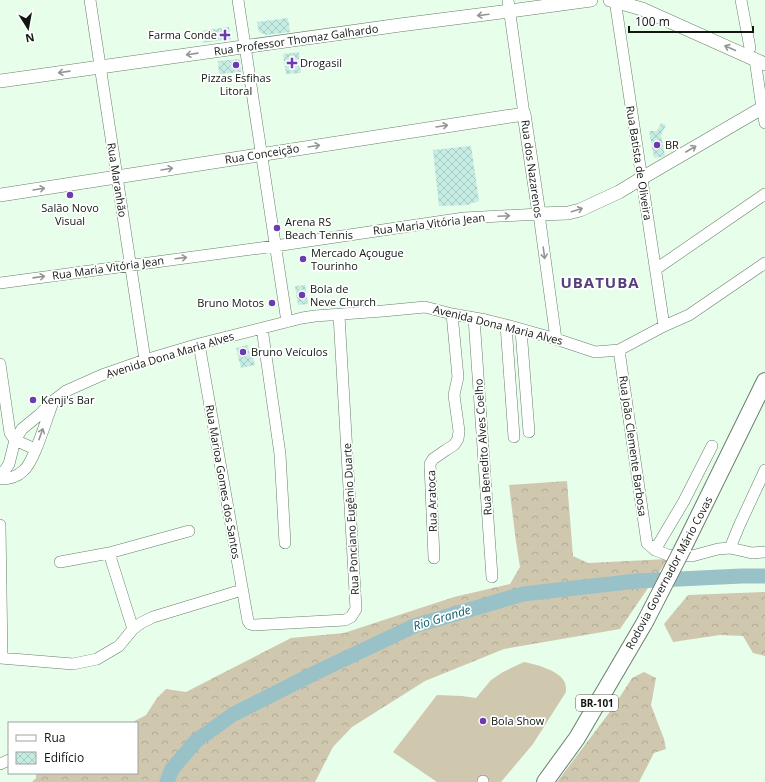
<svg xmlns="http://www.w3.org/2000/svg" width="765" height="782" font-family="'Open Sans',sans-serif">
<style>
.forest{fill:url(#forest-crowns)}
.pitch{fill:#d0c7af}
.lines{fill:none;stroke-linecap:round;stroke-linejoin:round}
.river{stroke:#99c1c8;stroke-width:15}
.building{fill:url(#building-cross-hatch)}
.minor-casing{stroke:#697e6d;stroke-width:12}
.major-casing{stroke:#697e6d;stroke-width:14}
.highway-casing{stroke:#697e6d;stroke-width:18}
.minor{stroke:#fff;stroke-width:11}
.major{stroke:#fff;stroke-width:13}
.highway{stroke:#fff;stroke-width:16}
.highway-bridge-casing{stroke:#697e6d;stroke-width:18;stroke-linecap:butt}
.highway-bridge{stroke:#fff;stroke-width:16}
.oneway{stroke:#939793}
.poi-dot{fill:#6c3ab1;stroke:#fff;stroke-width:1.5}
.labels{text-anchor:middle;stroke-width:3.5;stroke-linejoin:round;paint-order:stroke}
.shield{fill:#fff;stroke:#575d58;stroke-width:1}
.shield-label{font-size:10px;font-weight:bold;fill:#0f1710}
.poi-label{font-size:11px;fill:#0f1710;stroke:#fff;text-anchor:start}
.street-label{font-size:11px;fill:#0f1710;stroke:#fff}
.water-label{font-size:12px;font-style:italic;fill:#055d67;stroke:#fff}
.district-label{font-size:15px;font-weight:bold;letter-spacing:1px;fill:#553f7c;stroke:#fff}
</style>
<defs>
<pattern id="forest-crowns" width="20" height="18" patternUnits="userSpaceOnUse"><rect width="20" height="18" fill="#d0c7af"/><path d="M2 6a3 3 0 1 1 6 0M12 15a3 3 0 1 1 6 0" fill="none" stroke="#b1aa96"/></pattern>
<pattern id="building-cross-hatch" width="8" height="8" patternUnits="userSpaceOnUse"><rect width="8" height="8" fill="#c5ede3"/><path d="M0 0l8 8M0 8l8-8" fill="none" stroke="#a8cac2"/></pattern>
</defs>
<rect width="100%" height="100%" fill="#e7feea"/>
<path class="forest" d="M 567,481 L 573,556 L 588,563 L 668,559 L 620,629 L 504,649 L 425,681 L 352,727 L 333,747 L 315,782 L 32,782 L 36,778 L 36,773 L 137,773 L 137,723 L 131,723 L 146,715 L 157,698 L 166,689 L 186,692 L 291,638 L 344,633 L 454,597 L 510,584 L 520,567 L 516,542 L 509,485 Z
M 765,592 L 765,656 L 753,653 L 743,636 L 720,635 L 673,642 L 664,624 L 688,595 Z
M 644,672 L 656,678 L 651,705 L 664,739 L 666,749 L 654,753 L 639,782 L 557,782 L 612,709 L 632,678 Z"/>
<path class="pitch" d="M 524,662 C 535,664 561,671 565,683 C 566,685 566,690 566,692 L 533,744 L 501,782 L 437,782 L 393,752 L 437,695 L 462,696 L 476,698 L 491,680 L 503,672 Z"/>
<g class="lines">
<path class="river" d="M 167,782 L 172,769 L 196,741 L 232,715 L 315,673 L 414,626 L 523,594 L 637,581 L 742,576 L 765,576"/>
</g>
<path class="building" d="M 288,18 L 290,32 L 266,35 L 259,32 L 257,22 Z
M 229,27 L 231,39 L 203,43 L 201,31 Z
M 299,52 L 301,73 L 286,74 L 283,54 Z
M 240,59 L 241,72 L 219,74 L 218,61 Z
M 661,123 L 666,125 L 661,135 L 665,156 L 654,158 L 649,131 L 657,131 Z
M 471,146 L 479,201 L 467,205 L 439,206 L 433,150 Z
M 305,285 L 308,304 L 298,305 L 295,286 Z
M 248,345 L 250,357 L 253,357 L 255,365 L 241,368 L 236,348 Z"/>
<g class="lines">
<g class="minor-casing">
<path id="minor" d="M 90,0 L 145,360
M 238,0 L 287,322
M 508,0 L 524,114
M 615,0 L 664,326
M 741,0 L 750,48
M 755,59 L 762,108 L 765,123
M 656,269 L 765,194
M 0,283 L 275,246 L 464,218 L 539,214 L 556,339
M 474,318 L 492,577
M 506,325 L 514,437
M 262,328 L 280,454 L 285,543
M 521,330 L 529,432
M 199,344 L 248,621 L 250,624 L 254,625 L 345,620 L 351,617 L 356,609 L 339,315
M 619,350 L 647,543 L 655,550 L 668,555 L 692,556 L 718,549 L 730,548
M 0,364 L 10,433 L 15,440 L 35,449
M 765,470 L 739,526 L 730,548 L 752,553 L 765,552
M 0,474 L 5,470 L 9,464 L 15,440 L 22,429 L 39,415 L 53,401 L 66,391 L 102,375 L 145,360 L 199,344 L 302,318 L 315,316 L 383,311 L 425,307 L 452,314 L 486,320 L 506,325 L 556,339 L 595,352 L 619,350 L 664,326 L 689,315 L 765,263
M 0,479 C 8,479 17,477 23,471 C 34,463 46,420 52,405
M 0,525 L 2,658
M 655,550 L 684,501 L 712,446
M 109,553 L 133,629
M 434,558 L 430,464 L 433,459 L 446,450 L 454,445 L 458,439 L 459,431 L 454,395 L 458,377 L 452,314
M 60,562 L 109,553 L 189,531
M 0,658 L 73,664 L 97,659 L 119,646 L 133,629 L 141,623 L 153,617 L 242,590
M 0,764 L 9,760
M 483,782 L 483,781"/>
</g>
<g class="major-casing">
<path id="major" d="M 610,0 L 642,9 L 765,64
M 0,81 L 400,25 L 510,11 L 591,0
M 0,195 L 524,114 L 539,214 L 568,213 L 580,210 L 619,192 L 642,178 L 762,108 L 765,103"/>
</g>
<g class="highway-casing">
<path id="highway" d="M 683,548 L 765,381
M 545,782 L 577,738 L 645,622"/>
</g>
<use href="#minor" class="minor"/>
<use href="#major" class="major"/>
<use href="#highway" class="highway"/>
<g class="highway-bridge-casing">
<path id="highway-bridge" d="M 645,622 L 683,548"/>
</g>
<use href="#highway-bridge" class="highway-bridge"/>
</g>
<defs><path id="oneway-shaft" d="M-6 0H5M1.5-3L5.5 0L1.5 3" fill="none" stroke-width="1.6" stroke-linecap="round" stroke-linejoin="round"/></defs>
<g class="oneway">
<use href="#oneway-shaft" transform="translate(483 15) rotate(173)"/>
<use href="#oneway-shaft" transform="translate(730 48) rotate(-156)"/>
<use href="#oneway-shaft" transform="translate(192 54) rotate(172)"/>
<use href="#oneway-shaft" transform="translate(64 72) rotate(172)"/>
<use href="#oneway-shaft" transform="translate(442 126) rotate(-9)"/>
<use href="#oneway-shaft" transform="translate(314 146) rotate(-9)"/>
<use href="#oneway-shaft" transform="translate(691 149) rotate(-30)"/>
<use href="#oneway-shaft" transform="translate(167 169) rotate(-9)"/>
<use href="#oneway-shaft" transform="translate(39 189) rotate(-9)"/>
<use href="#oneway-shaft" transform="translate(577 210) rotate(-17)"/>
<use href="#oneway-shaft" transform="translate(504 216) rotate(-3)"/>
<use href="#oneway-shaft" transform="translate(544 253) rotate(82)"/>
<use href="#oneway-shaft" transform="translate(181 258) rotate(-7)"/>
<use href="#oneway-shaft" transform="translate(39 277) rotate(-8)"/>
<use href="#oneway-shaft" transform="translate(41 434) rotate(-70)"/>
</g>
<g class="poi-dot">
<path d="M223 29h4v4h4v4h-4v4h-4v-4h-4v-4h4z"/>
<path d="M290 57h4v4h4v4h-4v4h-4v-4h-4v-4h4z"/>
<circle cx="236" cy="65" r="4"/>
<circle cx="657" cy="145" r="4"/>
<circle cx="70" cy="195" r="4"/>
<circle cx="277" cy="228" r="4"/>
<circle cx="303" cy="259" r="4"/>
<circle cx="302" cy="295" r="4"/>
<circle cx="272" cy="303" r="4"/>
<circle cx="243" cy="352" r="4"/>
<circle cx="33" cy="400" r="4"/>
<circle cx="483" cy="721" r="4"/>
</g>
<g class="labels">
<rect class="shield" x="576" y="695" width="42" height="16" rx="3"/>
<g class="shield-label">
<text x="597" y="707">BR-101</text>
</g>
<g class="poi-label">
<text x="217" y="39" text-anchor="end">Farma Conde</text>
<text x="300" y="67">Drogasil</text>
<text x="236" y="82" text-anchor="middle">Pizzas Esfihas<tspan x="236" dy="13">Litoral</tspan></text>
<text x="665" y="149">BR</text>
<text x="70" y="212" text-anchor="middle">Salão Novo<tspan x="70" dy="13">Visual</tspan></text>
<text x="285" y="226">Arena RS<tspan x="285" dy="13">Beach Tennis</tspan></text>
<text x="311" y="257">Mercado Açougue<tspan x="311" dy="13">Tourinho</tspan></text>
<text x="310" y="293">Bola de<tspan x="310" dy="13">Neve Church</tspan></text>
<text x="264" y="307" text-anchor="end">Bruno Motos</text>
<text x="251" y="356">Bruno Veículos</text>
<text x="41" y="404">Kenji's Bar</text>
<text x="491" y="725">Bola Show</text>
</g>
<g class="street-label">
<text transform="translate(296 40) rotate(-8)" y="4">Rua Professor Thomaz Galhardo</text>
<text transform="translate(262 154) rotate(-9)" y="4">Rua Conceição</text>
<text transform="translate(639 163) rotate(81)" y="4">Rua Batista de Oliveira</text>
<text transform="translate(532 169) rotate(82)" y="4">Rua dos Nazarenos</text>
<text transform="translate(117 180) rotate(81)" y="4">Rua Maranhão</text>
<text transform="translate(429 224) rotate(-7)" y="4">Rua Maria Vitória Jean</text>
<text transform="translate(108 268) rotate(-8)" y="4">Rua Maria Vitória Jean</text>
<text transform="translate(498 325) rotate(14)" y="4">Avenida Dona Maria Alves</text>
<text transform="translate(170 355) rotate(-17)" y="4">Avenida Dona Maria Alves</text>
<text transform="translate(633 446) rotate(82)" y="4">Rua João Clemente Barbosa</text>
<text transform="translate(483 447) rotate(-94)" y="4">Rua Benedito Alves Coelho</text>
<text transform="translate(223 482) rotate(80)" y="4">Rua Marioa Gomes dos Santos</text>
<text transform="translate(432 501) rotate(-92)" y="4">Rua Aratoca</text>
<text transform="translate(351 519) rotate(-93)" y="4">Rua Ponciano Eugênio Duarte</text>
<text transform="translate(669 573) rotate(-62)" y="4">Rodovia Governador Mário Covas</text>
</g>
<g class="water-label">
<text transform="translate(442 618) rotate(-17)" y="4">Rio Grande</text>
</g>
<g class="district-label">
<text x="600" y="288">UBATUBA</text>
</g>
</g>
<rect x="8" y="722" width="130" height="52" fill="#ffffff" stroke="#9fa29f"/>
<rect x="16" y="735" width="20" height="6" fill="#ffffff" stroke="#9fa29f"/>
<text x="44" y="742" font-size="12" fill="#0f1710">Rua</text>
<rect x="16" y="752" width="20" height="12" fill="url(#building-cross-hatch)" stroke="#9fa29f"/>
<text x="44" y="762" font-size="12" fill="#0f1710">Edifício</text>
<g transform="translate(28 28) rotate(169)" stroke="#ffffff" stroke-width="3" paint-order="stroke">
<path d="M0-3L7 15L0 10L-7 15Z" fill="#0f1710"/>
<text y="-6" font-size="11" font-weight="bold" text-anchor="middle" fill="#0f1710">N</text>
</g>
<path d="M629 26v6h124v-6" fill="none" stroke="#0f1710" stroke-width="2"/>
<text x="635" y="26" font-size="12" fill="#0f1710" stroke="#ffffff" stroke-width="3" paint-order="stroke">100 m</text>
</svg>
